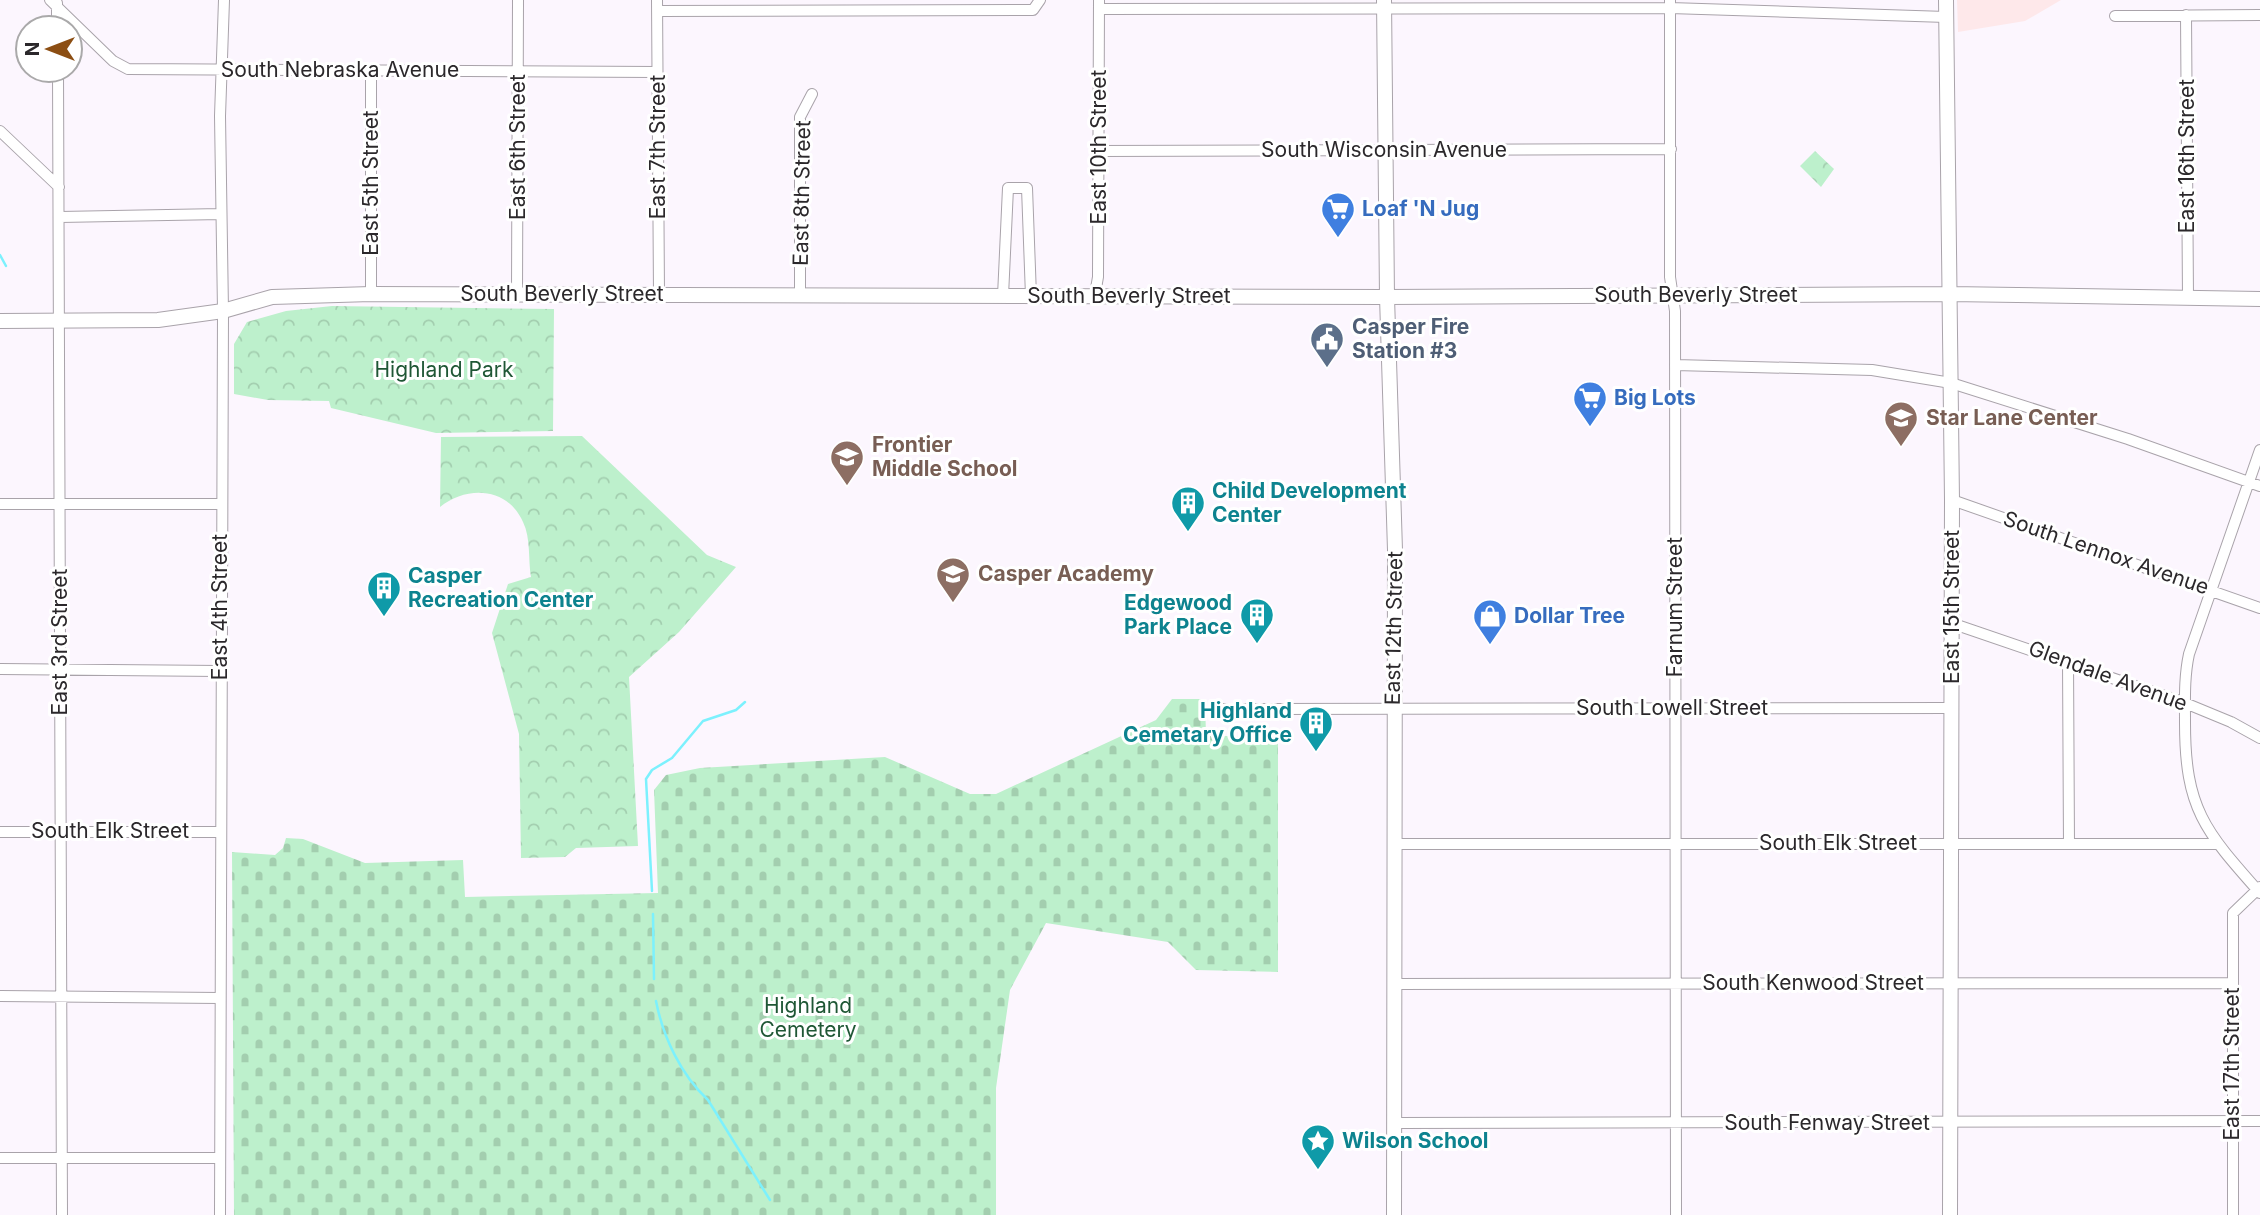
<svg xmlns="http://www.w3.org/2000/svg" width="2260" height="1215" font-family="Inter,sans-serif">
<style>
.medical{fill:#fee8ea}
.cemetery{fill:url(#cemetery-stones)}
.park{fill:url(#park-crowns)}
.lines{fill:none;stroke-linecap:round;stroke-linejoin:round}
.stream{stroke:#7cf1fd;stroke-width:2.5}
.street-casing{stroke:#a9a3aa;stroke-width:12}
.secondary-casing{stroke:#a9a3aa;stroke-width:16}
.street{stroke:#fff;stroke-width:10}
.secondary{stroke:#fff;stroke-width:14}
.labels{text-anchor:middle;stroke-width:6;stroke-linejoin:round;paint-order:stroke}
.street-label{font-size:21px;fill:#2b282b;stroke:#fff}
.shop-label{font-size:21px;font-weight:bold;fill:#366cbe;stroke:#fff;text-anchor:start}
.service-label{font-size:21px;font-weight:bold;fill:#4e5e75;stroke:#fff;text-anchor:start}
.park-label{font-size:21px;fill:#1f5735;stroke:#fff}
.education-label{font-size:21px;font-weight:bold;fill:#785e54;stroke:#fff;text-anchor:start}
.culture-label{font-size:21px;font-weight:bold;fill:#0d838f;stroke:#fff;text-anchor:start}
</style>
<defs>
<pattern id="cemetery-stones" width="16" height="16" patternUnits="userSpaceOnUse" patternTransform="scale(1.75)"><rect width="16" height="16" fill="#bdf0cc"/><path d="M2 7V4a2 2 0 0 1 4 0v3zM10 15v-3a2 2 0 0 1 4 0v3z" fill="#a3ceaf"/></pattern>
<pattern id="park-crowns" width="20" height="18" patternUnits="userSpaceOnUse" patternTransform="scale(1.75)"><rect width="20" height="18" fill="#bdf0cc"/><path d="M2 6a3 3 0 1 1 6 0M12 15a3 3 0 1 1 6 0" fill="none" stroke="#a3ceaf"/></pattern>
</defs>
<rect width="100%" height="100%" fill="#fcf6fe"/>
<path class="medical" d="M 1957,0 L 2061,0 L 2025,21 L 1958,32 Z"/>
<path class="cemetery" d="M 1172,699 L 1205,699 L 1206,736 L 1278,736 L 1278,972 L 1196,970 L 1168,942 L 1046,923 L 1010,990 L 996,1088 L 996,1215 L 234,1215 L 232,852 L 275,855 L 283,848 L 286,838 L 303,839 L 365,863 L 463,860 L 465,897 L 658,893 L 654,790 L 666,775 L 700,768 L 885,757 L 970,794 L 996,794 L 1156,720 Z"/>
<path class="park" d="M 1815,151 L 1834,169 L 1821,187 L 1800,166 Z
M 332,306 L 554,309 L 553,431 L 436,433 L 331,408 L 329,401 L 268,400 L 234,394 L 234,344 L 247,322 L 286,311 Z
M 582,436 L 707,555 L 736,567 L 679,632 L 629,677 L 638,846 L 576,848 L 565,857 L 521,858 L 519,734 L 492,633 L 508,584 L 531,577 C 528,560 531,538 523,522 C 507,486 466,486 440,507 L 441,437 Z"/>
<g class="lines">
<path class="stream" d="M 0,255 L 6,266
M 652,891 L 646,779 L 652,770 L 672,758 L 703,721 L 736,710 L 745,702
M 653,914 L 654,979
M 656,1001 C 663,1037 681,1075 708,1100 L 770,1200"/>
<g class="street-casing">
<path id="street" d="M 50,0 L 113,61 L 128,69 L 657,72
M 657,0 L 659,294
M 1670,0 L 1670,277 L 1675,311 L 1676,1215
M 57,3 L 57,28
M 1099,9 L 1670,8 L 1946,17
M 657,11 L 1033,10 L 1040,0
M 2186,15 L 2188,297
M 2115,16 L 2260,15
M 58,70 L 62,1215
M 0,131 L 59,187
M 1098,151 L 1671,149
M 60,217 L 221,214
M 371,294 L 371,72
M 517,294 L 518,0
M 800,294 L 800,117 L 812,94
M 1095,294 L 1098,277 L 1099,0
M 1003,296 L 1008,188 L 1027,188 L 1031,296
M 1675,365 L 1872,370 L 1951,383 L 2128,439 L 2260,486
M 2260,450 L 2189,654 C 2184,677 2185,700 2185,723 C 2185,809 2205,831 2260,893
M 1952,500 L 2260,608
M 0,504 L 220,504
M 1951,623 L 2185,703 L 2231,722 L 2260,738
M 2068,661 L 2069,844
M 0,669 L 220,671
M 1216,709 L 1952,708
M 0,832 L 220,832
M 1394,844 L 2216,844
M 1394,984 L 2232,983
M 0,996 L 220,998
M 1394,1123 L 2260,1121
M 0,1158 L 220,1158
M 220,1215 L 223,311 L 220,116 L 224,0
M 2233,1215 L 2233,913 L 2260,887"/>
</g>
<g class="secondary-casing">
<path id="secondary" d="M 1384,0 L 1387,297 L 1395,550 L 1394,1215
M 1946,0 L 1952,500 L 1950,1215
M 0,321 L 158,320 L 223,311 L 272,297 L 371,294 L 1387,297 L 1950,294 L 2260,299"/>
</g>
<use href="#street" class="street"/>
<use href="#secondary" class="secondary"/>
</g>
<defs>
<g id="supermarket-pin" transform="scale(1.75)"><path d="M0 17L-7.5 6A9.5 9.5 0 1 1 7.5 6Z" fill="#3f7fe0" stroke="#fff"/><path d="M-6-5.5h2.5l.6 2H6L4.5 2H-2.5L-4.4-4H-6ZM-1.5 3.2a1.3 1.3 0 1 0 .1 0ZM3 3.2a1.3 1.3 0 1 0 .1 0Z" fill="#fff"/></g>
<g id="civic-pin" transform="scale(1.75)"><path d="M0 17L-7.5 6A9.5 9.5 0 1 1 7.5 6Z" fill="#5c6f8a" stroke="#fff"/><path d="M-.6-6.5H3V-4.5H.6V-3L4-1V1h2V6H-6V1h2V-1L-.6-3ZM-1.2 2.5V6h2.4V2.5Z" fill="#fff"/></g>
<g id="school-pin" transform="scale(1.75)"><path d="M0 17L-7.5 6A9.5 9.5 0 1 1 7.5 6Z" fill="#8d6e63" stroke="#fff"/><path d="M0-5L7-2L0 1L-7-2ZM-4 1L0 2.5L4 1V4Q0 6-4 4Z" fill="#fff"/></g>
<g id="building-pin" transform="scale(1.75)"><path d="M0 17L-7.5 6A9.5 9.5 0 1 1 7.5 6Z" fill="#0f9aa8" stroke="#fff"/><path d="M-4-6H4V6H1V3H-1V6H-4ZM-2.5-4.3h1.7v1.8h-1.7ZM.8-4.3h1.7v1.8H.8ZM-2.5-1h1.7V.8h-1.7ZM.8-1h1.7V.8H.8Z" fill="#fff"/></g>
<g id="shop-pin" transform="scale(1.75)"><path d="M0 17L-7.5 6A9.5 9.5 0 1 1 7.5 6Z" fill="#3f7fe0" stroke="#fff"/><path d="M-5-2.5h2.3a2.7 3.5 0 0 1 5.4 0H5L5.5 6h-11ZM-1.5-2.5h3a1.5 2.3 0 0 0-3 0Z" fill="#fff"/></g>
<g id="sight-pin" transform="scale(1.75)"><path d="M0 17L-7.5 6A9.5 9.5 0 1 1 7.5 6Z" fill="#0f9aa8" stroke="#fff"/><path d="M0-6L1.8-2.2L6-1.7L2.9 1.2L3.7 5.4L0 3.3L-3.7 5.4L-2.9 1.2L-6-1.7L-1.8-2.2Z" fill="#fff"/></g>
</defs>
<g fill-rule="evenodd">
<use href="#supermarket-pin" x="1338" y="209"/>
<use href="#civic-pin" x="1327" y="339"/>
<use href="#supermarket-pin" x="1590" y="398"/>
<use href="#school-pin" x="1901" y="418"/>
<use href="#school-pin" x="847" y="457"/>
<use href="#building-pin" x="1188" y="503"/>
<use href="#school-pin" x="953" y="574"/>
<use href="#building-pin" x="384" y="588"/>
<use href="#building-pin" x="1257" y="615"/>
<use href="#shop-pin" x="1490" y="616"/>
<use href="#building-pin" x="1316" y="723"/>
<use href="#sight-pin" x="1318" y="1141"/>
</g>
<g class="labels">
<g class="street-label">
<text x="340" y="77">South Nebraska Avenue</text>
<text transform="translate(518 147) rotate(-90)" y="7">East 6th Street</text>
<text transform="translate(658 147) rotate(-90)" y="7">East 7th Street</text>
<text transform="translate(1099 147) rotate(-90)" y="7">East 10th Street</text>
<text x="1384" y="157">South Wisconsin Avenue</text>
<text transform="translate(2187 156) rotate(-90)" y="7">East 16th Street</text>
<text transform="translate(371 183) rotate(-90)" y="7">East 5th Street</text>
<text transform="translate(802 193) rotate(-89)" y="7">East 8th Street</text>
<text x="562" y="301">South Beverly Street</text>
<text x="1696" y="302">South Beverly Street</text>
<text x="1129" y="303">South Beverly Street</text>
<text transform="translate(2106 553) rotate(19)" y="7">South Lennox Avenue</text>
<text transform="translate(220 607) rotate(-90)" y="7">East 4th Street</text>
<text transform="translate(1675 607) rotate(-90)" y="7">Farnum Street</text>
<text transform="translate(1952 607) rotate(-90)" y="7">East 15th Street</text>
<text transform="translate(1394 628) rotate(-89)" y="7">East 12th Street</text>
<text transform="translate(60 642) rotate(-90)" y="7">East 3rd Street</text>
<text transform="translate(2108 676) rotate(20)" y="7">Glendale Avenue</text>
<text x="1672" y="715">South Lowell Street</text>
<text x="110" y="838">South Elk Street</text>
<text x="1838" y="850">South Elk Street</text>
<text x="1813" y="990">South Kenwood Street</text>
<text transform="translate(2232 1064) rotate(-90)" y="7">East 17th Street</text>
<text x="1827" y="1130">South Fenway Street</text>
</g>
<g class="shop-label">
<text x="1362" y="216">Loaf 'N Jug</text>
<text x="1614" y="405">Big Lots</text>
<text x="1514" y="623">Dollar Tree</text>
</g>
<g class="service-label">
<text x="1352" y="334">Casper Fire<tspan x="1352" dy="24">Station #3</tspan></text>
</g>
<g class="park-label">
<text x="444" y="377">Highland Park</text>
<text x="808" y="1013">Highland<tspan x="808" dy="24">Cemetery</tspan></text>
</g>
<g class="education-label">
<text x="1926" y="425">Star Lane Center</text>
<text x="872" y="452">Frontier<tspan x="872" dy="24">Middle School</tspan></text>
<text x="978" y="581">Casper Academy</text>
</g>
<g class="culture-label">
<text x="1212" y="498">Child Development<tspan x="1212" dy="24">Center</tspan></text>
<text x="408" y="583">Casper<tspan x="408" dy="24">Recreation Center</tspan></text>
<text x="1232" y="610" text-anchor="end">Edgewood<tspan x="1232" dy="24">Park Place</tspan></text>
<text x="1292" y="718" text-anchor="end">Highland<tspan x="1292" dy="24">Cemetary Office</tspan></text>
<text x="1342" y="1148">Wilson School</text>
</g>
</g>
<g transform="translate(49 49) rotate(270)"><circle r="33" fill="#ffffff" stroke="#aaa9aa" stroke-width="2"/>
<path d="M0-5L12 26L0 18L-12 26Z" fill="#8c4e13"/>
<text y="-10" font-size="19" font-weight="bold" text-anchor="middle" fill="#2b282b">N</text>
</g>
</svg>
